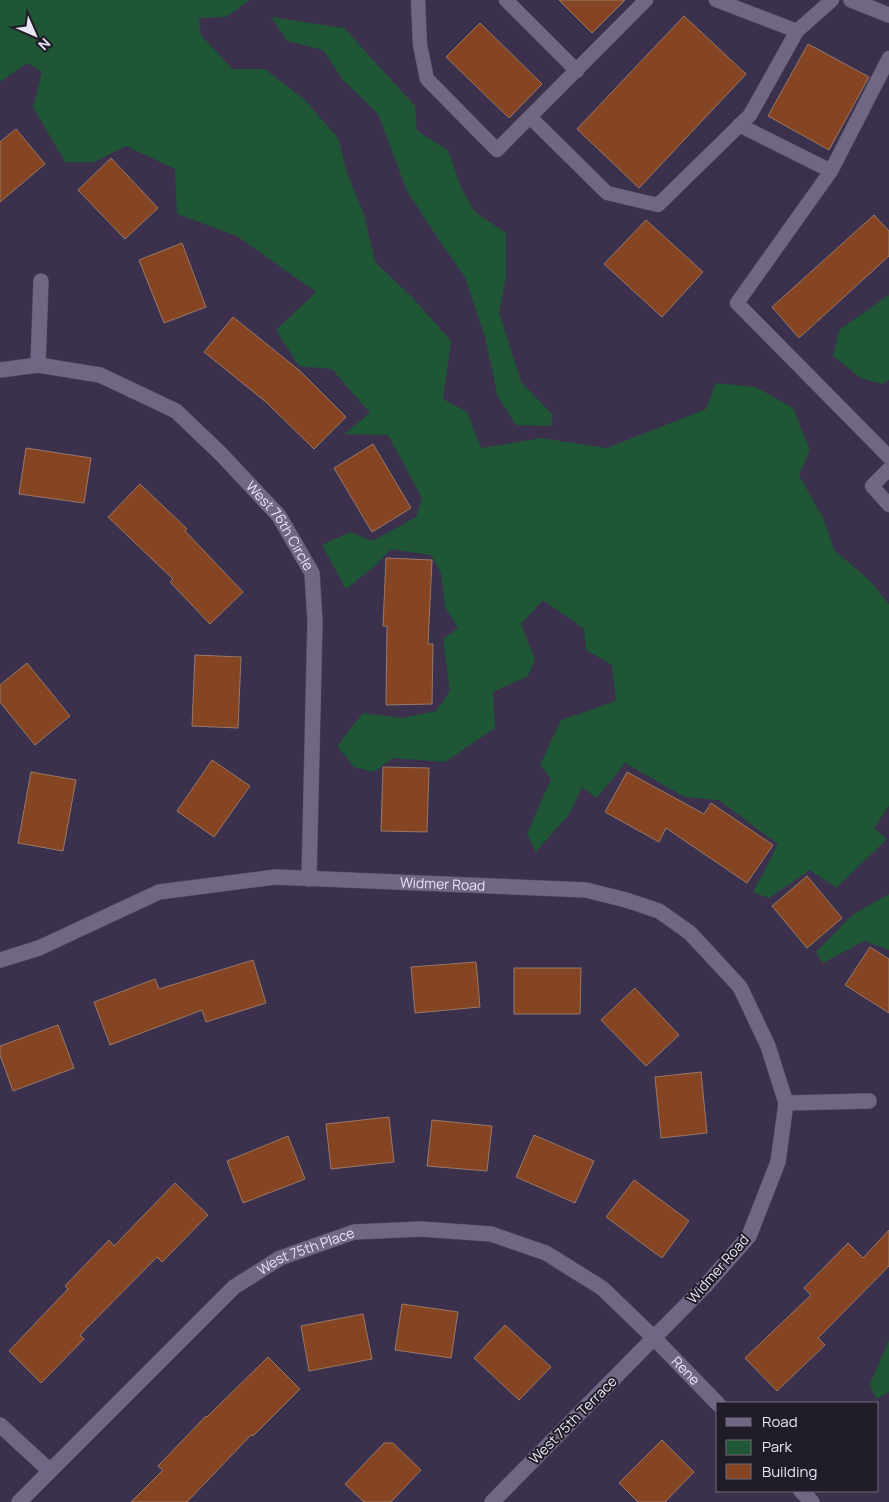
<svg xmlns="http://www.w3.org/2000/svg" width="889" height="1502" font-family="Manrope,sans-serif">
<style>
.green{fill:#1e5636}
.building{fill:#854523;stroke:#997868}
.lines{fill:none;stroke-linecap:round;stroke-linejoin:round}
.service-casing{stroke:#564e65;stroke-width:15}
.minor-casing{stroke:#564e65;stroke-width:16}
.service{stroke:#716785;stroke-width:14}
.minor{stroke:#716785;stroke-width:15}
.labels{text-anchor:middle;stroke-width:4;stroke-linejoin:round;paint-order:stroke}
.street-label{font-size:14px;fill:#eae5f6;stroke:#201c28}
</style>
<rect width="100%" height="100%" fill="#3b314d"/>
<path class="green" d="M 0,0 L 250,0 L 226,17 L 199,18 L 201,35 L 232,69 L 265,69 L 305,100 L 338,138 L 347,173 L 364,214 L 375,262 L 412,297 L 451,341 L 443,399 L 467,412 L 481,448 L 541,438 L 607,448 L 706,409 L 716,383 L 756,387 L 793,408 L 810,450 L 799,475 L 824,520 L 834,550 L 869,580 L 889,604 L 889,806 L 874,828 L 887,839 L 836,888 L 810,870 L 769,898 L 753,892 L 778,844 L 719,800 L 685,797 L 625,763 L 597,798 L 582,787 L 570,813 L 536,852 L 527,834 L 551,779 L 540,765 L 561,720 L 616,701 L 612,665 L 586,650 L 584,629 L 543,600 L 521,624 L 535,659 L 528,676 L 493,692 L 495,728 L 445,762 L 393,758 L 374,772 L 354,767 L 337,746 L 363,713 L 402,718 L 436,711 L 450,691 L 443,639 L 458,628 L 445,607 L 441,573 L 431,555 L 391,549 L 375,566 L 346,589 L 322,545 L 350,532 L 373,541 L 416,517 L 422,498 L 388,435 L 344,434 L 370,413 L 332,369 L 299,366 L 276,330 L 316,292 L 237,236 L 177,214 L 175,169 L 126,146 L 94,162 L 65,162 L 33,107 L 42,72 L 27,63 L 0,82 Z
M 271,17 L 344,28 L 415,106 L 417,131 L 448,150 L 461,188 L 475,212 L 506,233 L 506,278 L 499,312 L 521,382 L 553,415 L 551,426 L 516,425 L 498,397 L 485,337 L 465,277 L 441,243 L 407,191 L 378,114 L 343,80 L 323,50 L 287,41 Z
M 889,295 L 889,380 L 883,384 L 862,379 L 833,356 L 839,330 Z
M 889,894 L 889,950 L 864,941 L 823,963 L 816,952 L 852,915 Z
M 889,1340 L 889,1392 L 876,1399 L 870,1384 Z"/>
<path class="building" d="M 559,0 L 625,0 L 592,33 Z
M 684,16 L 746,74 L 639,188 L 577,129 Z
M 480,23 L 542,84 L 509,118 L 446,57 Z
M 808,44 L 869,77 L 829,150 L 768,116 Z
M 16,129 L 45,164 L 0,202 L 0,142 Z
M 111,158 L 158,208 L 125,239 L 78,190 Z
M 874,215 L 889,231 L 889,256 L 799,338 L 772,307 Z
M 646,220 L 703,272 L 662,317 L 604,264 Z
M 182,243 L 206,307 L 164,323 L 139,260 Z
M 233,317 L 300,371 L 346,417 L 314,449 L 266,402 L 204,352 Z
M 373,444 L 411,508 L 372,532 L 334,468 Z
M 26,448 L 91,458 L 84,503 L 19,494 Z
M 140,484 L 187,529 L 185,531 L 243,592 L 210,624 L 170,582 L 173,579 L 108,517 Z
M 386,558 L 432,560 L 428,644 L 433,644 L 432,704 L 386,705 L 387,626 L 383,626 Z
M 195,655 L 241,657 L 238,728 L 192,726 Z
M 27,663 L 70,716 L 35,745 L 0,702 L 0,685 Z
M 212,760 L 250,786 L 214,837 L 177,811 Z
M 383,767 L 429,768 L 427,832 L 381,831 Z
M 31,772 L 76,780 L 63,851 L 18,843 Z
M 627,772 L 704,814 L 711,803 L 773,845 L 747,883 L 666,828 L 659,842 L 605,812 Z
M 807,876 L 842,918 L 807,948 L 772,906 Z
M 870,947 L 889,959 L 889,1013 L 845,985 Z
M 253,960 L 266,1003 L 206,1022 L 202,1010 L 110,1045 L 94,1002 L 155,979 L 159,989 Z
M 476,962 L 480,1007 L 415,1013 L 411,967 Z
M 514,968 L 581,968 L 580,1014 L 514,1014 Z
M 635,988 L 679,1035 L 646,1066 L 601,1020 Z
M 58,1025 L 74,1068 L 13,1091 L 0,1055 L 0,1046 Z
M 701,1072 L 707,1133 L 661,1138 L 655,1077 Z
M 389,1117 L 394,1162 L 331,1169 L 326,1124 Z
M 432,1120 L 492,1126 L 487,1171 L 427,1166 Z
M 534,1135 L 594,1161 L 575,1203 L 516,1177 Z
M 288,1136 L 305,1179 L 243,1203 L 227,1161 Z
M 634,1180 L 689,1221 L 662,1258 L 606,1217 Z
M 175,1183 L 208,1215 L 162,1262 L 157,1257 L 80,1335 L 84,1339 L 41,1383 L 9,1351 L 68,1289 L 65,1286 L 109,1240 L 114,1246 Z
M 889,1230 L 889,1266 L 818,1338 L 825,1345 L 777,1391 L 745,1358 L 811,1295 L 804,1288 L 848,1243 L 863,1258 Z
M 402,1304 L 458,1312 L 451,1358 L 395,1350 Z
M 363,1314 L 372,1359 L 309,1371 L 301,1326 Z
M 505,1325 L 551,1367 L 519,1400 L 474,1358 Z
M 268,1357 L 300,1389 L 253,1436 L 251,1435 L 187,1502 L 131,1502 L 163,1470 L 158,1466 L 206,1416 L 207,1417 Z
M 662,1440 L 694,1472 L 665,1502 L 638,1502 L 619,1483 Z
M 384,1443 L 393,1443 L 421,1470 L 391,1502 L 364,1502 L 345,1484 Z"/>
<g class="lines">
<g class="service-casing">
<path id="service" d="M 418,0 L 420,45 L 427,79 L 497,150 L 646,0
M 506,0 L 577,71
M 716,0 L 797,31 L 832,0
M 530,117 L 607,193 L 658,205 L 750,115 L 797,31
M 739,125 L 831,171 L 889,58
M 831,171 L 737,303 L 889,457
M 889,469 L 872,486 L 889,505"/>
</g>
<g class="minor-casing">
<g id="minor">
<path d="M 851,0 L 889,15"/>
<path d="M 38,365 L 41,281"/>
<path id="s1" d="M 0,370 L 38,365 L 100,375 L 176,411 L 221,454 L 279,516 L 312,573 L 315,621 L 309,879"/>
<path id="s2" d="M 0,960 L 39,948 L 159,892 L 275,877 L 586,890 L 626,900 L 659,911 L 690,933 L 740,987 L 768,1046 L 786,1103 L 778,1162 L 749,1236 L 706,1285 L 492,1502"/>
<path d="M 786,1103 L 869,1101"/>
<path d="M 0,1425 L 50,1471"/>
<path d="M 801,1491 L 812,1502"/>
<path id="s3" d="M 19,1502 L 234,1287 L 280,1258 L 354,1232 L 421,1229 L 491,1234 L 546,1253 L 602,1288 L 654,1338 L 718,1404"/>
</g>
</g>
<use href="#service" class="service"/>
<use href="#minor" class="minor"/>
</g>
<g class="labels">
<g class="street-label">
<text dy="5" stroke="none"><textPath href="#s1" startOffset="341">West 76th Circle</textPath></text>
<text dy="5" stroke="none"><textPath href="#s2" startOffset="458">Widmer Road</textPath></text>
<text dy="5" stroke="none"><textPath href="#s3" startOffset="385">West 75th Place</textPath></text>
<text transform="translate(718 1269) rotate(-49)" y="5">Widmer Road</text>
<text dy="5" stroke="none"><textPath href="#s3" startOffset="816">Rene</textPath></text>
<text transform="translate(573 1420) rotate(-45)" y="5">West 75th Terrace</text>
</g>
</g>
<rect x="716" y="1402" width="162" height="90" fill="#201c28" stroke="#716c7a"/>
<rect x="726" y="1418" width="25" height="8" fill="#716785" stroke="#716c7a"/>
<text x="762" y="1427" font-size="15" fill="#eae5f6">Road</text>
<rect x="726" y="1440" width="25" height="15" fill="#1e5636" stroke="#716c7a"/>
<text x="762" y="1452" font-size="15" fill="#eae5f6">Park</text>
<rect x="726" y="1464" width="25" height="15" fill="#854523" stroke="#716c7a"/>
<text x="762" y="1477" font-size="15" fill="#eae5f6">Building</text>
<g transform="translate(35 35) rotate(135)" stroke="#201c28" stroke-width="4" paint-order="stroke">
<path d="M0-4L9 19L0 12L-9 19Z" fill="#eae5f6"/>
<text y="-8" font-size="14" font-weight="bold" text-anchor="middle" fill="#eae5f6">N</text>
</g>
</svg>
